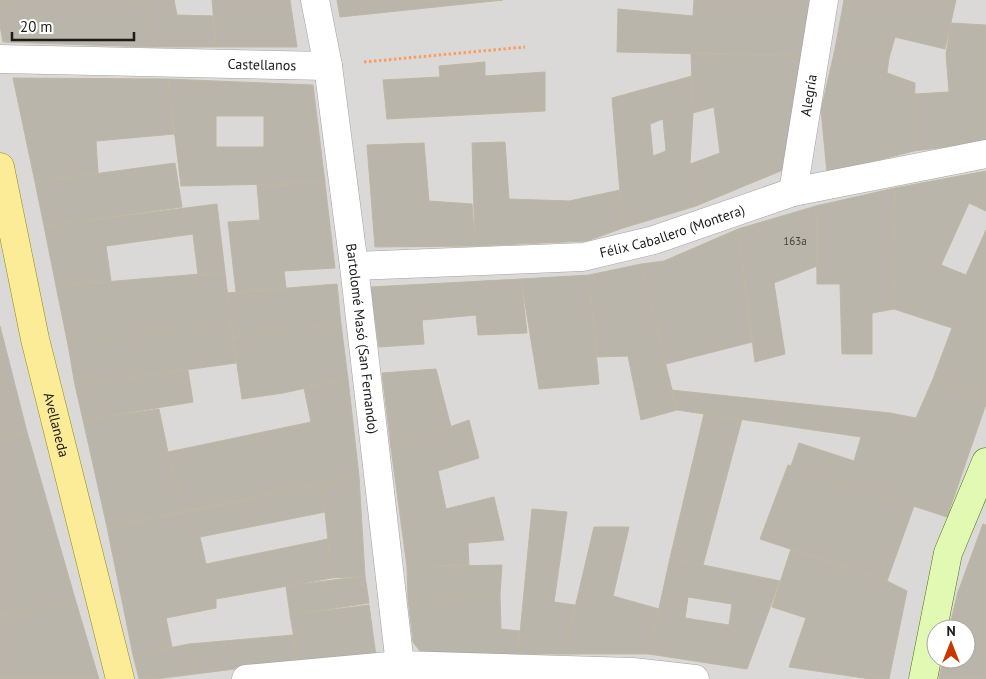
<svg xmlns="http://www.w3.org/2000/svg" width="986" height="679" font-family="'PT Sans',sans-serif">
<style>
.residential{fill:#dad9d8;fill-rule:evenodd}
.building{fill:#bab5aa;stroke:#bfb7a3;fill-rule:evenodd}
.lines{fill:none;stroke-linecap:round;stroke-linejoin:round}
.street-casing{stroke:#a2a2a2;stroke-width:29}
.secondary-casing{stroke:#477104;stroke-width:29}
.primary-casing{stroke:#938b00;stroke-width:29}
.path{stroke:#fa9d65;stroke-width:3;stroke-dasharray:2.5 2.5;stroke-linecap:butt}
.street{stroke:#fff;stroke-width:28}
.secondary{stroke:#e2f9b3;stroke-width:28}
.primary{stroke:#fcec97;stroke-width:28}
.labels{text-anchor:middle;stroke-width:5;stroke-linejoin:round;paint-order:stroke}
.number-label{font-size:11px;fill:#43423f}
.street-label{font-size:14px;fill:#1b1b1b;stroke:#fff}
</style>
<rect width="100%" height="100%" fill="#edece1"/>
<path class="residential" d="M 0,0 L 986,0 L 986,679 L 0,679 ZM 936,629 L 966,629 L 966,659 L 936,659 Z"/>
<path class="building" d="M 0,0 L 143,0 L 151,47 L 3,42 L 0,26 Z
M 143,0 L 174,0 L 177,15 L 214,16 L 216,47 L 151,47 Z
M 212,0 L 290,0 L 297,47 L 216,47 Z
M 337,0 L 503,0 L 340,17 Z
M 694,0 L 810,0 L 802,56 L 617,52 L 618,9 L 693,16 Z
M 844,0 L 956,0 L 945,49 L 895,37 L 889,58 L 835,49 Z
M 951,23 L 986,25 L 986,142 L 914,151 L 915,94 L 949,92 L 946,54 Z
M 835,49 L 889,58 L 887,73 L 915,83 L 914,151 L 827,173 L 821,110 Z
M 691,53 L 802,56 L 783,170 L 696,206 L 690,164 L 720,153 L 714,107 L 693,113 Z
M 485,62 L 485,76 L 545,72 L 545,111 L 387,119 L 383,80 L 440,77 L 439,66 Z
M 692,76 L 693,113 L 690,164 L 696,206 L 623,228 L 612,98 ZM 663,119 L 666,151 L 653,156 L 650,124 Z
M 13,78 L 168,79 L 174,134 L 96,141 L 98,173 L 35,182 Z
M 168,79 L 313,85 L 325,183 L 181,186 ZM 216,116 L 264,116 L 264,147 L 216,147 Z
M 505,142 L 509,199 L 569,201 L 620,190 L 623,228 L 587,241 L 475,246 L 472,143 Z
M 424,143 L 429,201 L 472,204 L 475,246 L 375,247 L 367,145 Z
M 175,163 L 182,207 L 44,226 L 35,182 Z
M 986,171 L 986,211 L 969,203 L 941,265 L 966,275 L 986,230 L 986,396 L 933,379 L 952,328 L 894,309 L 895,188 Z
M 325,183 L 335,268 L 284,271 L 286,288 L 236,292 L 228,222 L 260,220 L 257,185 Z
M 895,188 L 894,309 L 872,313 L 872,354 L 842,354 L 840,284 L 817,284 L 816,206 Z
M 217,204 L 225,272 L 198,275 L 193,234 L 106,246 L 111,281 L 56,286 L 44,226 Z
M 816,206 L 817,266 L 774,283 L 785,354 L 755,362 L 738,229 Z
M 738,229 L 752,342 L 666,364 L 641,264 L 664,261 Z
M 641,264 L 677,410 L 641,420 L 628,356 L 597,357 L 589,275 Z
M 225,272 L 231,323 L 68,345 L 56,286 Z
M 589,275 L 599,384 L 539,389 L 521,279 Z
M 521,279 L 527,333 L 478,335 L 476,315 L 422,320 L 424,344 L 379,347 L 370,287 Z
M 337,284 L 341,324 L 233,337 L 227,293 Z
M 231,323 L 236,363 L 75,385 L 68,345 Z
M 341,324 L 348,379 L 283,393 L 242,399 L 233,337 Z
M 0,326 L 27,432 L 0,437 Z
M 436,369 L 451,427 L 391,448 L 382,373 Z
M 188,370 L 193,402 L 83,420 L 75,385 Z
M 348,379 L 359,476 L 184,512 L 168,452 L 311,422 L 304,388 Z
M 933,379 L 986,396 L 986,404 L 947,517 L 791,466 L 799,443 L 854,461 L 861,437 L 677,410 L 671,390 L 890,413 L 916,418 Z
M 159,409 L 168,452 L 184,512 L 107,527 L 83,420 Z
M 704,414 L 742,419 L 703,565 L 670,558 Z
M 469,420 L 479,458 L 438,471 L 446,509 L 494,497 L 504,540 L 468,543 L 469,565 L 407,567 L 391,448 Z
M 27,432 L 76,602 L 0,616 L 0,437 Z
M 788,465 L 914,506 L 887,581 L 760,539 Z
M 359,476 L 365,576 L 332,578 L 325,512 L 320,484 Z
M 320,484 L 325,512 L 200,537 L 206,564 L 328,539 L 332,578 L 216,599 L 216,608 L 166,618 L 172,647 L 133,655 L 107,527 Z
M 532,509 L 567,512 L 554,602 L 575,605 L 564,654 L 518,654 Z
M 983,524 L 986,525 L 986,649 L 966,646 L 966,629 L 949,629 L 958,592 Z
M 594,527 L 629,527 L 613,596 L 659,609 L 649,654 L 564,654 Z
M 791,549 L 887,581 L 907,591 L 889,679 L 870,679 L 789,667 L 806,618 L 772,607 Z
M 670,558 L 780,581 L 747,669 L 649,654 ZM 688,597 L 732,604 L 729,625 L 685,618 Z
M 502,565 L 500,595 L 408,599 L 407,567 Z
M 365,576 L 369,603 L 290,615 L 286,586 Z
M 500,595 L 501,629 L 520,631 L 518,654 L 422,654 L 413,642 L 408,599 Z
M 76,602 L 99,679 L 0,679 L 0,616 Z
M 369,605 L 376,656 L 298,661 L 290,615 Z
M 293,635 L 298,661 L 195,674 L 189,644 Z
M 189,644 L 195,674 L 156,679 L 139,679 L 133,655 Z
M 966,646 L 986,649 L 986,679 L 939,679 L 943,659 L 966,659 Z"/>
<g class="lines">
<g class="street-casing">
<g id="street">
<path id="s1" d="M 315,0 L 328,66 L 354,266 L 400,665 L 403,679"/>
<path id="s2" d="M 0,59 L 328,66"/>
<path id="s3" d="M 793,192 L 824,0"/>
<path id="s4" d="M 354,266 L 583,257 L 654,240 L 793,192 L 986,154"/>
<path d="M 246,679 L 400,665 L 633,672 L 695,679"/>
</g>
</g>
<g class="secondary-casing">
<path id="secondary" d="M 923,679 L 948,553 L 986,462"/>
</g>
<g class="primary-casing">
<g id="primary">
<path id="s5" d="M 0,167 L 35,339 L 120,679"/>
</g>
</g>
<path class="path" d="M 364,62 L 525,47"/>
<use href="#street" class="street"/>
<use href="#secondary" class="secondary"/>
<use href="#primary" class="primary"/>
</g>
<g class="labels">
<g class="number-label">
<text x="795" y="245">163a</text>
</g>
<g class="street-label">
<text dy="5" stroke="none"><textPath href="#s2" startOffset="262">Castellanos</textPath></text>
<text dy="5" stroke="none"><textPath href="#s3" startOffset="98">Alegría</textPath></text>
<text dy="5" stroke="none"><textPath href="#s4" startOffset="322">Félix Caballero (Montera)</textPath></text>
<text dy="5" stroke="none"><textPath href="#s1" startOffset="342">Bartolomé Masó (San Fernando)</textPath></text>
<text dy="5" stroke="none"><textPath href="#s5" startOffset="264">Avellaneda</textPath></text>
</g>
</g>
<g transform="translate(951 644)"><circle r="24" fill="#ffffff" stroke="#a4a4a4"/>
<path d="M0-4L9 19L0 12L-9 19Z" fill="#c73700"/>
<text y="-8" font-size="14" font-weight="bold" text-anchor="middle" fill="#1b1b1b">N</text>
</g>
<path d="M12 32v8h122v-8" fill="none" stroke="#1b1b1b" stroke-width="2.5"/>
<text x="20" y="32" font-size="15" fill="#1b1b1b" stroke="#ffffff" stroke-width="4" paint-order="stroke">20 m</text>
</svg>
